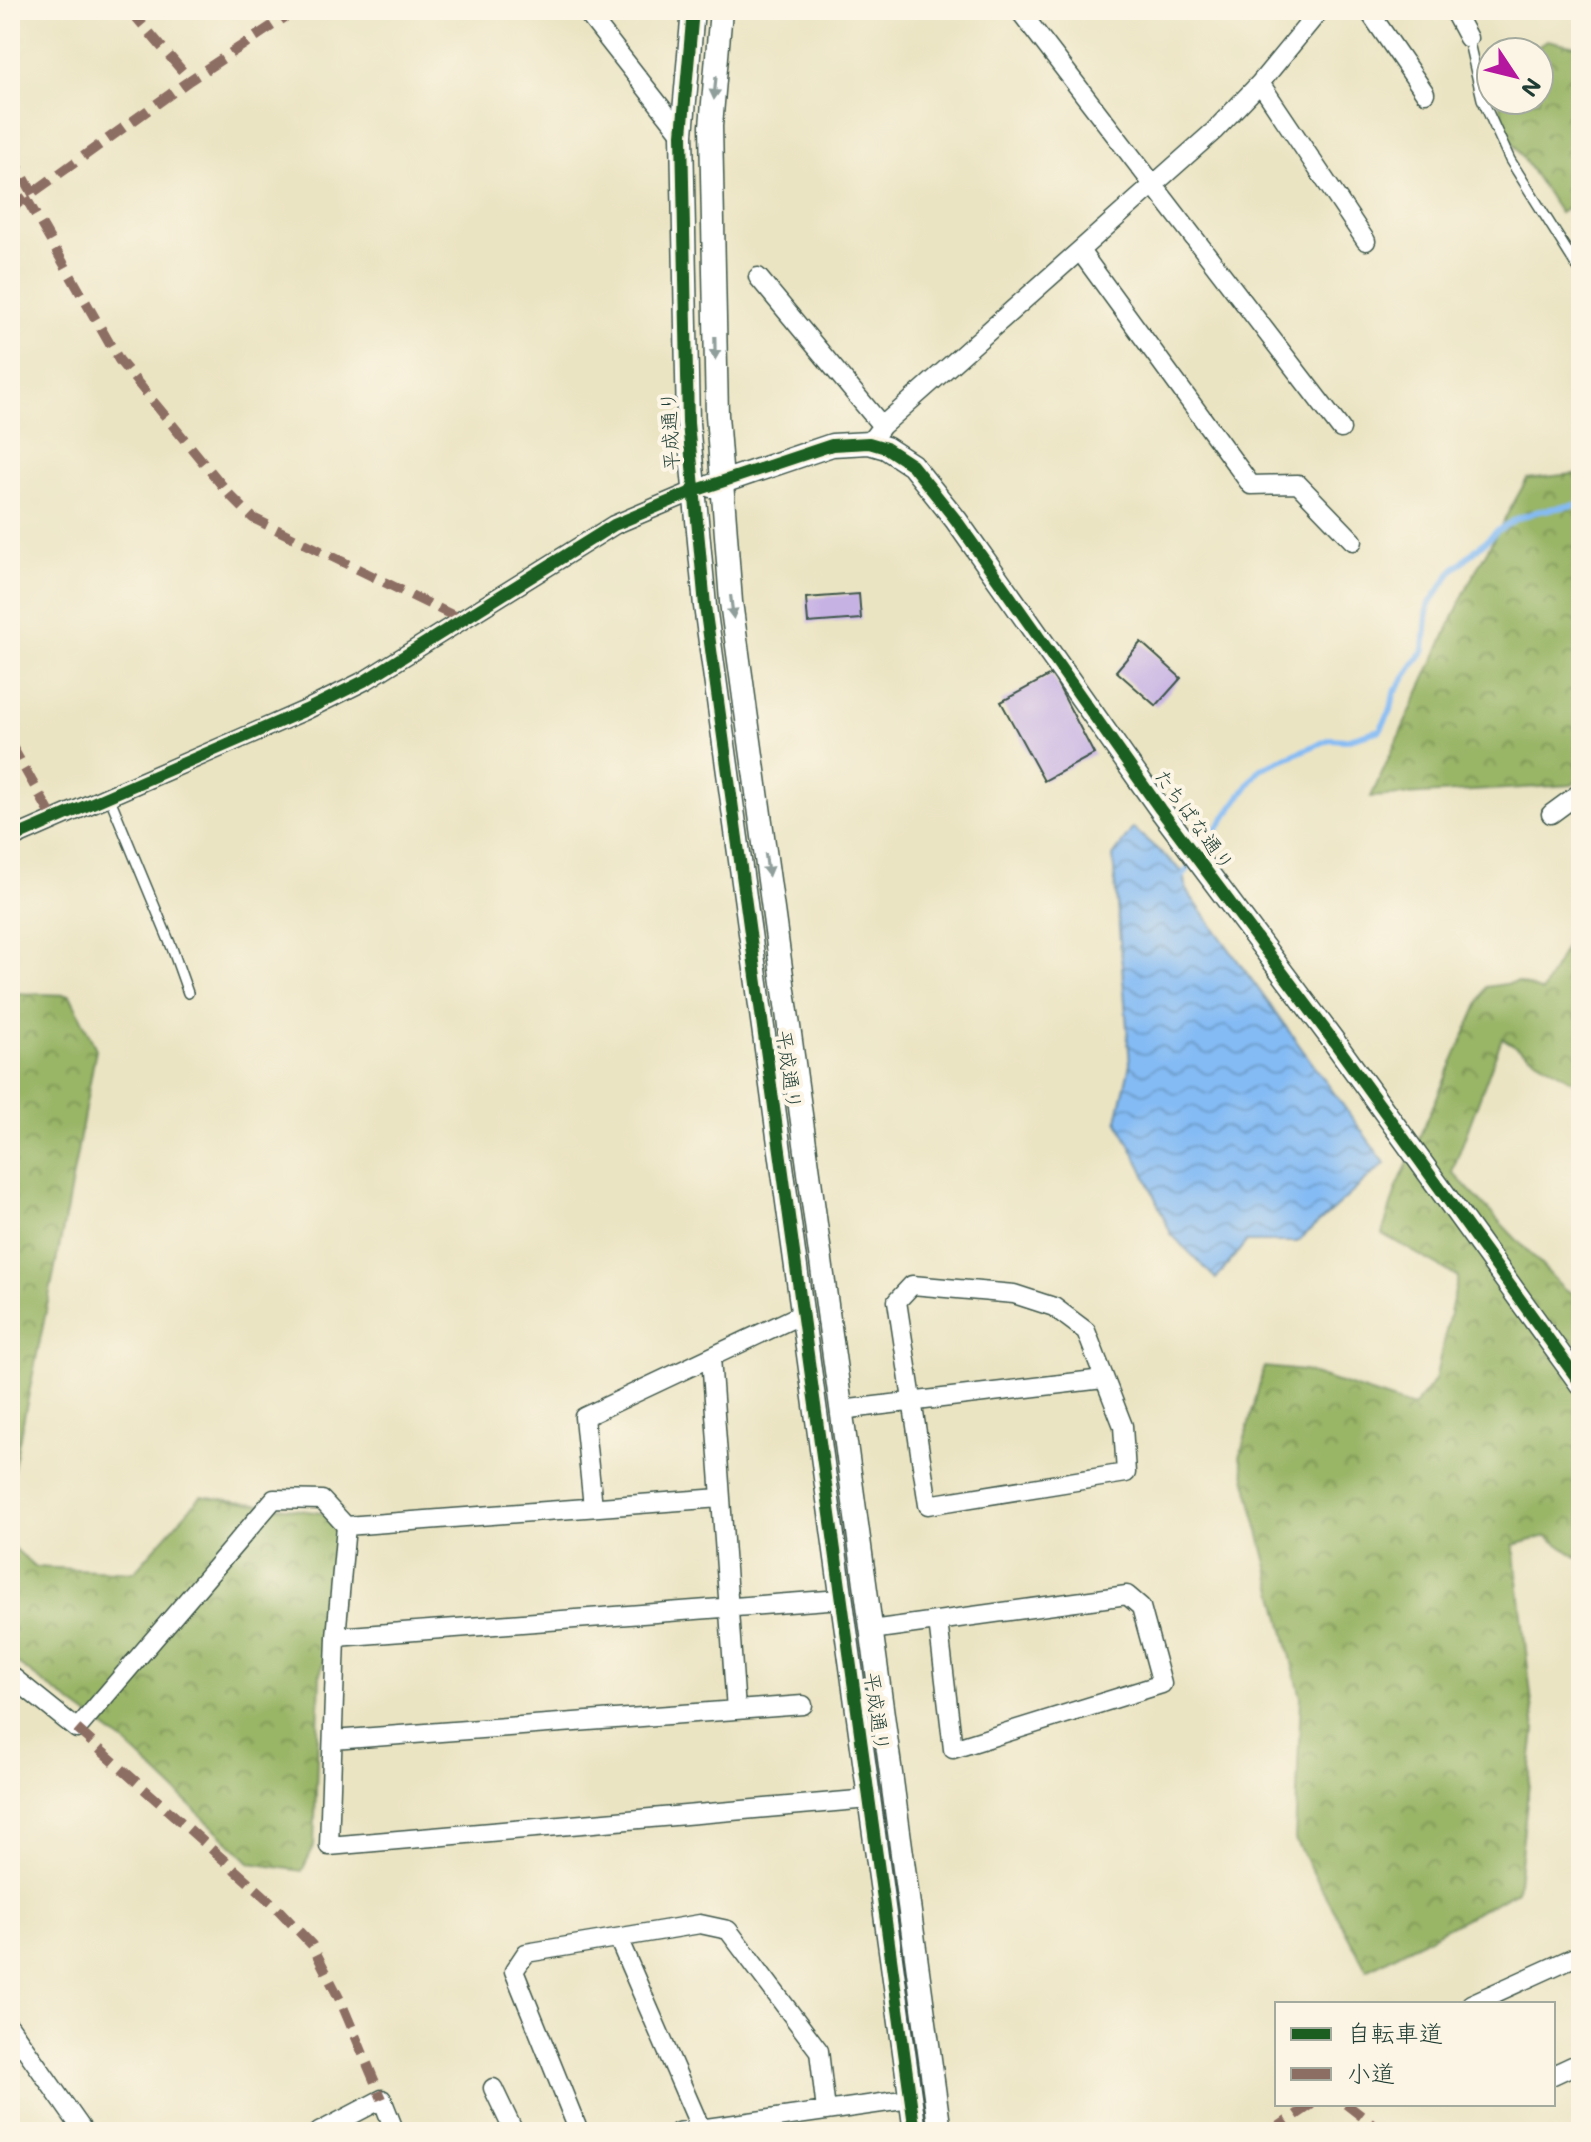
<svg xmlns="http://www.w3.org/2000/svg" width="1591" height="2142" font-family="Mali,'Klee One',sans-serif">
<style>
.forest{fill:url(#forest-crowns);stroke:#5c794d;stroke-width:2}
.water{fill:url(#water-waves);stroke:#527c94;stroke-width:2}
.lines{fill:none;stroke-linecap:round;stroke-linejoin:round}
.stream{stroke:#84bbf4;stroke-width:6}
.building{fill:#c7b2e4}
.service-casing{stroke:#3e5649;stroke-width:12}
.minor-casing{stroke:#3e5649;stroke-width:21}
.tertiary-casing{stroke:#3e5649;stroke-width:25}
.service{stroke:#fff;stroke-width:9}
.minor{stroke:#fff;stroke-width:18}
.tertiary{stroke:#fff;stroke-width:22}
.quiet{stroke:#8d6e63;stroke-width:10;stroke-dasharray:20 10;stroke-linecap:butt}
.cycleway-casing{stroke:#fcf5e5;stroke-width:17}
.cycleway{stroke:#1b5e20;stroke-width:12}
.oneway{fill:#8f9e9a}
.labels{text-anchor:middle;stroke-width:8;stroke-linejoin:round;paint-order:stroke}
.street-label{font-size:20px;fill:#1f3d34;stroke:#fcf5e5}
</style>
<defs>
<pattern id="forest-crowns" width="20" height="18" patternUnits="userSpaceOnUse" patternTransform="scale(2)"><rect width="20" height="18" fill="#99b566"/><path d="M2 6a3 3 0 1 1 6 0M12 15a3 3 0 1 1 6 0" fill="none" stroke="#7c9455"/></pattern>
<pattern id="water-waves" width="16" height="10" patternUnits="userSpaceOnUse" patternTransform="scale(2)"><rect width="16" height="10" fill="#84bbf4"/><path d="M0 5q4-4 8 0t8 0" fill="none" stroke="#6b99c6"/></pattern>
</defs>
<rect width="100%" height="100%" fill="#fcf5e5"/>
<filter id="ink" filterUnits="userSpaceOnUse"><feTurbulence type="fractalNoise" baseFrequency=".0125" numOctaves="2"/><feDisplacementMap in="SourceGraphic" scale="16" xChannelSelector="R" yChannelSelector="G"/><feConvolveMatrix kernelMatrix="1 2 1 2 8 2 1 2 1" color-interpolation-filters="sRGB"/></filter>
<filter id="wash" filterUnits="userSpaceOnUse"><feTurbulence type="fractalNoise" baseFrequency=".006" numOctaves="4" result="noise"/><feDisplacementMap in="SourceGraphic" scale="32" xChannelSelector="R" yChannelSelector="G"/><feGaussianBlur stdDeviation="1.8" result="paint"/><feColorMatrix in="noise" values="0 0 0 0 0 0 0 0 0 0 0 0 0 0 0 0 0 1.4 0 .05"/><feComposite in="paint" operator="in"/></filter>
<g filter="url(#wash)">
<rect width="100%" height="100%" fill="#ebe4c3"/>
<path class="forest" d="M 1547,40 L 1581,47 L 1581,199 L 1560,213 L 1507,134 L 1499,100 L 1539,100 L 1539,52 L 1531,52 Z
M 1581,473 L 1581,778 L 1572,785 L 1371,797 L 1469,583 L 1527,479 Z
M 1581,916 L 1581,1086 L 1502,1038 L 1452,1172 L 1563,1288 L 1581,1298 L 1581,1560 L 1547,1536 L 1514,1545 L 1535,1730 L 1517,1891 L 1367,1970 L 1295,1840 L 1301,1697 L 1240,1457 L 1264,1367 L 1304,1371 L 1413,1407 L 1435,1380 L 1458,1277 L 1382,1234 L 1397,1187 L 1486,987 L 1518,982 L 1542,992 Z
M 10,993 L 70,995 L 96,1049 L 64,1224 L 10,1485 Z
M 201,1496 L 335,1515 L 340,1597 L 320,1675 L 314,1846 L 302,1871 L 251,1863 L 125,1743 L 10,1658 L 10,1544 L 35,1567 L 134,1572 Z"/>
<path class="water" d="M 1133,828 L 1184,873 L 1187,891 L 1385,1163 L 1297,1242 L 1246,1242 L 1216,1279 L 1171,1234 L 1142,1168 L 1117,1120 L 1130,1064 L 1113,856 Z"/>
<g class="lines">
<path class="stream" d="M 1182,877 L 1260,769 L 1330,739 L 1346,740 L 1380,730 L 1391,710 L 1394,693 L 1424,650 L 1428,606 L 1453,570 L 1497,531 L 1516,519 L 1539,511 L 1581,504"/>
</g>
<g id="blocks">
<path class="building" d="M 859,594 L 861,619 L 808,623 L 806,598 Z
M 1141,642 L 1181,678 L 1156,706 L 1116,671 Z
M 1052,674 L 1094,754 L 1044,781 L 1001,702 Z"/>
</g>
</g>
<g filter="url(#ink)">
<use href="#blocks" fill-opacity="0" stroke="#3e5649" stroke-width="2"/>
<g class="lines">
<g class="service-casing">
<path id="service" d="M 1468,38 L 1482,99 L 1510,160 L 1581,273
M 109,796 L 172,948 L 188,993"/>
</g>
<g class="minor-casing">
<path id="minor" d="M 585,10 L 682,134
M 1019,10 L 1341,429
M 1368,10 L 1425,93
M 1453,10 L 1468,38
M 1260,83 L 1366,241
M 1080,251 L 1251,485 L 1298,484 L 1353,541
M 758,277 L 882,426
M 869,443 L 882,426 L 1214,131 L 1260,83 L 1320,10
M 1551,814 L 1581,792
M 10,839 L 306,710 L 366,680 L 614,525 L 694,491
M 912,1285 L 1014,1294 L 1054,1307 L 1086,1331 L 1123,1426 L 1126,1473 L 928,1505 L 897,1301 Z
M 711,1357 L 736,1710
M 841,1410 L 1103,1379
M 720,1498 L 346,1526 L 336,1637 L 329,1846 L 869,1799
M 593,1507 L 584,1417 L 802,1314
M 871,1630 L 1127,1595 L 1141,1607 L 1162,1684 L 953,1749 L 938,1621
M 336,1637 L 841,1599
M 10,1675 L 77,1729 L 274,1499 L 322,1500 L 346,1526
M 333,1740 L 803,1705
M 618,1938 L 701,2129
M 1471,2004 L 1581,1954
M 10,2027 L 84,2132
M 1553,2075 L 1581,2062
M 493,2088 L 514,2132
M 319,2132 L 382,2099 L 395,2132
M 579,2132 L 514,1971 L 526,1953 L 700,1924 L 728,1930 L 819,2051 L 826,2111
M 678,2132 L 910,2099"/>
</g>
<g class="tertiary-casing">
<path id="tertiary" d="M 693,10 L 682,134 L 688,423 L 705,606 L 915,2132
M 721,10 L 711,126 L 717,415 L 731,602 L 940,2132
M 711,486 L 832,445 L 869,443 L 886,448 L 912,465 L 956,520 L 1160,809 L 1332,1039 L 1581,1384"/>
</g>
<use href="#service" class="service"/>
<use href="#minor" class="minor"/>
<use href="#tertiary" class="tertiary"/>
<path class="quiet" d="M 130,10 L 190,80
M 10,152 L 33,194
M 26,198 L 119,360 L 230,495 L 253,518 L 460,619
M 10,209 L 190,80 L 296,10
M 10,743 L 54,820
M 77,1729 L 273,1904 L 312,1945 L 341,2002 L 382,2099
M 1346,2104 L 1382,2132
M 1271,2132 L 1312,2104"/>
<g class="cycleway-casing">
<path id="cycleway" d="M 693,10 L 682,134 L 688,423 L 705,606 L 915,2132
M 10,839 L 306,710 L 366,680 L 614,525 L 694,491 L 832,445 L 869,443 L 886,448 L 912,465 L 956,520 L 1160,809 L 1332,1039 L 1581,1384"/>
</g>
<use href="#cycleway" class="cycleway"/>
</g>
<defs><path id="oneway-solid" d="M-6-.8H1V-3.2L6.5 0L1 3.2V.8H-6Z" transform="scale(2)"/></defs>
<g class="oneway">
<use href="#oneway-solid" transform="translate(715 88) rotate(95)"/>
<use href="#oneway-solid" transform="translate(715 348) rotate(89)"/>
<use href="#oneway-solid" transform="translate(732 607) rotate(83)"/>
<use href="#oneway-solid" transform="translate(767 865) rotate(82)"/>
</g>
</g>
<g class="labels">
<g class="street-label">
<text transform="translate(670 431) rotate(-93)" y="7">平成通り</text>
<text transform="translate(1194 820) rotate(54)" y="7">たちばな通り</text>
<text transform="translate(789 1070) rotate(82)" y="7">平成通り</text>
<text transform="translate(877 1712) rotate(82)" y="7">平成通り</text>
</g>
</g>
<rect width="1591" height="2142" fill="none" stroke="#fcf5e5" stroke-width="40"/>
<rect x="1275" y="2002" width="280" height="104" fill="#fcf5e5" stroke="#a4ab9e" stroke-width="2"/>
<rect x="1291" y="2028" width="40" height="12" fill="#1b5e20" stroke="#a4ab9e" stroke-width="2"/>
<text x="1347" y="2042" font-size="24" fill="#1f3d34">自転車道</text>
<rect x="1291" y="2068" width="40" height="12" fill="#8d6e63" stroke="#a4ab9e" stroke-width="2"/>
<text x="1347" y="2082" font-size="24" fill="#1f3d34">小道</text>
<g transform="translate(1515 76) rotate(125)"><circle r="38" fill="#fcf5e5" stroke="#a4ab9e" stroke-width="2"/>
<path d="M0-6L14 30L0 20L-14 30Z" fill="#b5179e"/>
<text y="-12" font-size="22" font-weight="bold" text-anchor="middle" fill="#1f3d34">N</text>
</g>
</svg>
